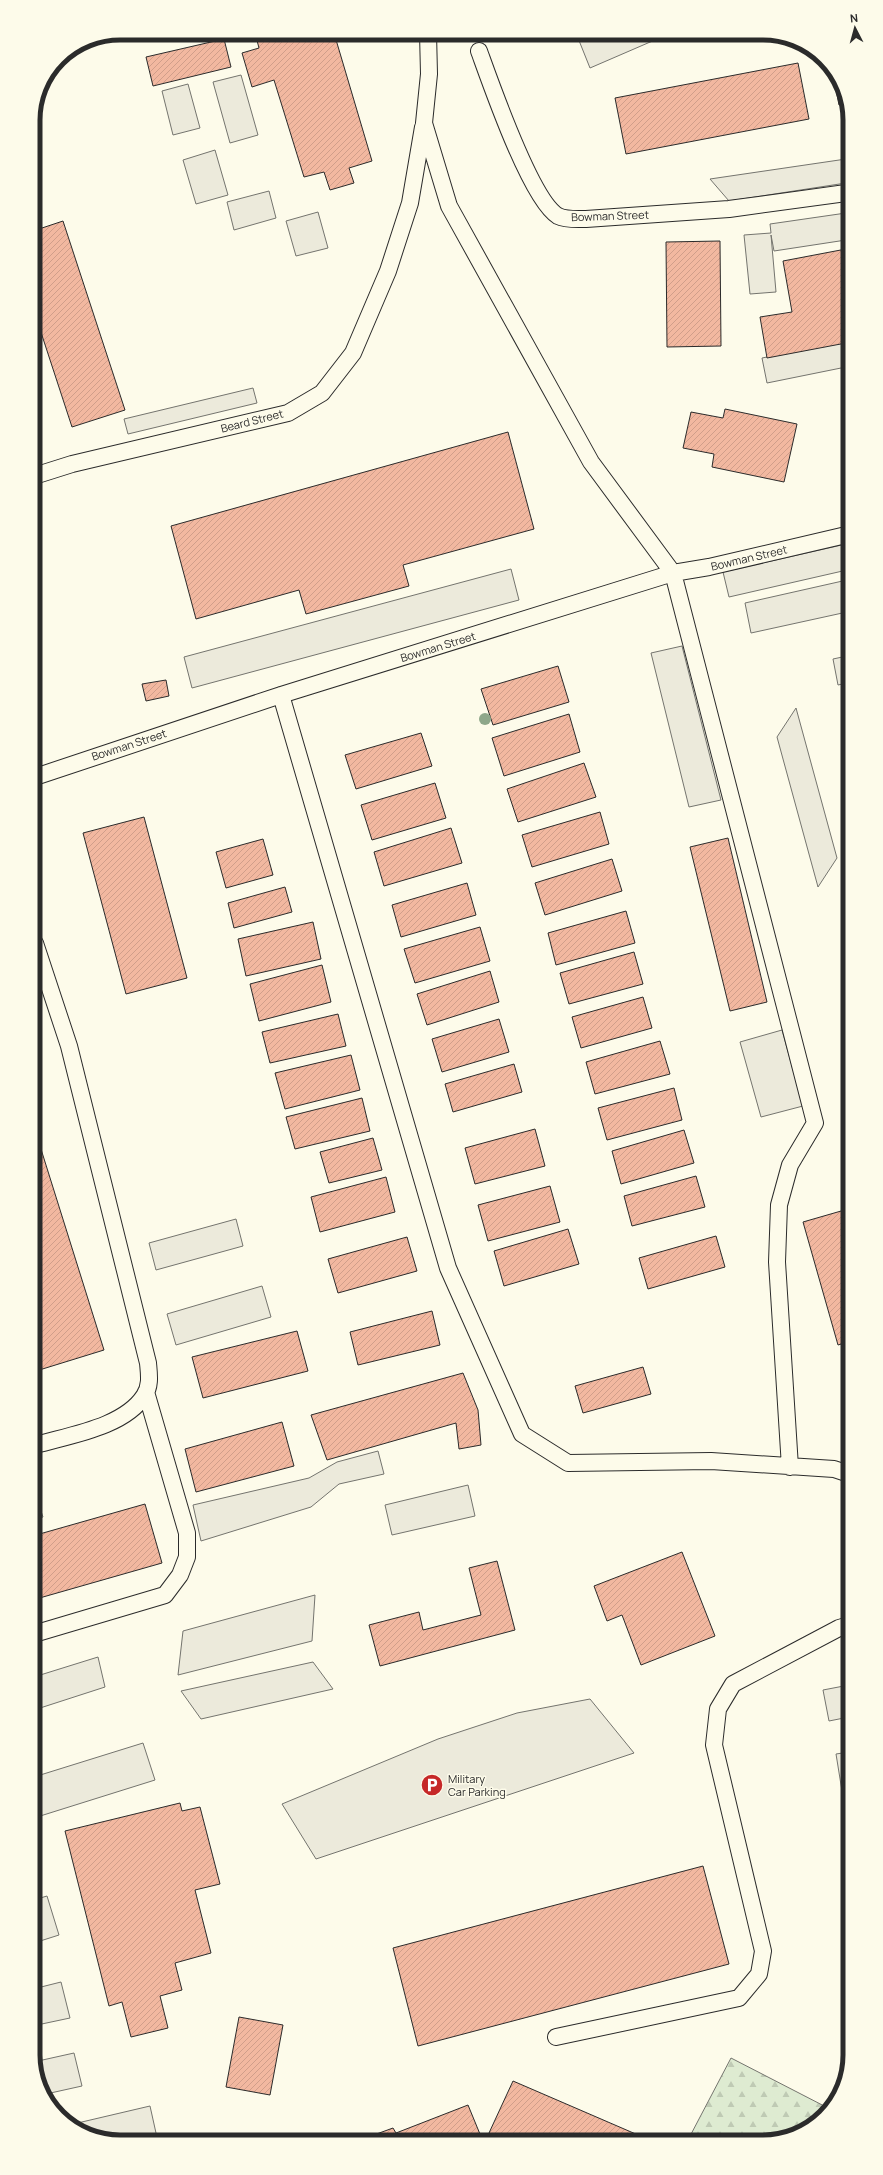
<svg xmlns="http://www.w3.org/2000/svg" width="883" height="2175" font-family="Manrope,sans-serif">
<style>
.forest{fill:url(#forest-firs);stroke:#74746e}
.parking{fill:#eceadb;stroke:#74746e}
.building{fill:url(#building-hatch);stroke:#2b2b2b}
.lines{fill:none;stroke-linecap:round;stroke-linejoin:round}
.service-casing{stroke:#2b2b2b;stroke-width:18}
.service{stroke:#fdfbea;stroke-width:16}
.tree{fill:#8ea78a}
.labels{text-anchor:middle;stroke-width:3;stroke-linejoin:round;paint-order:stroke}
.street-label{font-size:11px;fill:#2b2b2b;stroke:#fdfbea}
.poi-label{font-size:11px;fill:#2b2b2b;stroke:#fdfbea;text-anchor:start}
.rim{fill:none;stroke:#2b2b2b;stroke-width:5}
</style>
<defs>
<pattern id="forest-firs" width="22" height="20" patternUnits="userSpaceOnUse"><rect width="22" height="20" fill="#deebd1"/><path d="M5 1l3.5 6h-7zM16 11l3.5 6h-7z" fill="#bfcab4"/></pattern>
<pattern id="building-hatch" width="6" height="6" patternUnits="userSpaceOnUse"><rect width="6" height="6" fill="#f2b8a0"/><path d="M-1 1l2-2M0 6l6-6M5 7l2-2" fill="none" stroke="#d09e8a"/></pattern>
</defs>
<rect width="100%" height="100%" fill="#fdfbea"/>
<path class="forest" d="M 731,2058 L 830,2109 L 791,2137 L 689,2138 Z"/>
<path class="parking" d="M 576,33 L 671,33 L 590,68 Z
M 241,75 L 258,135 L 230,143 L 213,82 Z
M 188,84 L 200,128 L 173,135 L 162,91 Z
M 215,150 L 228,195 L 196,204 L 183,160 Z
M 846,159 L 846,183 L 729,201 L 710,179 Z
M 269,191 L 276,218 L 234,230 L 227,202 Z
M 318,212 L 328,248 L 296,256 L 286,221 Z
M 846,213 L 846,240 L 774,251 L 771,235 L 776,292 L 750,294 L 744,235 L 771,233 L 770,224 Z
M 846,341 L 846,367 L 767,383 L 762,358 Z
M 253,388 L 257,403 L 128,434 L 124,419 Z
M 846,544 L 847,570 L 729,597 L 723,572 Z
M 511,569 L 519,600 L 192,688 L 184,657 Z
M 847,580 L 847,612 L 751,633 L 745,603 Z
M 682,646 L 721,800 L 689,807 L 651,653 Z
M 847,656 L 847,683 L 838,685 L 833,659 Z
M 796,708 L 837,858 L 818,887 L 777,737 Z
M 782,1030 L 803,1106 L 761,1117 L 740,1042 Z
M 236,1219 L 243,1246 L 156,1270 L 149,1243 Z
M 262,1286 L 271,1317 L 176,1345 L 167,1314 Z
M 378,1451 L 384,1474 L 339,1484 L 311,1507 L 201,1541 L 193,1505 L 309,1478 L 337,1462 Z
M 468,1485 L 475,1516 L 392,1535 L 385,1505 Z
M 36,1496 L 43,1517 L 36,1519 Z
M 315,1595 L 312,1641 L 178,1675 L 183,1631 Z
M 98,1657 L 105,1687 L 37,1709 L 37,1676 Z
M 313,1662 L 333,1689 L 201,1719 L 181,1691 Z
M 849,1685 L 849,1717 L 829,1721 L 823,1690 Z
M 590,1699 L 634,1753 L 316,1859 L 282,1804 L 438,1739 L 517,1713 Z
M 143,1743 L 155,1780 L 37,1817 L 37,1776 Z
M 849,1752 L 849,1789 L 842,1791 L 836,1754 Z
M 47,1896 L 59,1935 L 37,1942 L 37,1899 Z
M 61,1982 L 70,2018 L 37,2025 L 37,1988 Z
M 74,2053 L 82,2086 L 46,2094 L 38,2083 L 38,2061 Z
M 150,2106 L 158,2142 L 114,2142 L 69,2125 Z"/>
<path class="building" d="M 255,33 L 334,33 L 372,161 L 349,168 L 354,183 L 330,190 L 324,172 L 304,177 L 274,80 L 252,87 L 242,53 L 259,48 Z
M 224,39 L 231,67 L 153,86 L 146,57 Z
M 798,63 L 809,119 L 626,154 L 615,98 Z
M 833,75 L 845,92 L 845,104 L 839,105 Z
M 63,221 L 125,410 L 72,427 L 34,311 L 33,231 Z
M 720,241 L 721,346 L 667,347 L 666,242 Z
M 846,249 L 846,343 L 767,358 L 760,317 L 792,312 L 783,261 Z
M 725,409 L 797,424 L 784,482 L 712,467 L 714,454 L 683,448 L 691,412 L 723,418 Z
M 508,432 L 534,529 L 403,565 L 409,586 L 306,614 L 299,590 L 196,619 L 171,526 Z
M 558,666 L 569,702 L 493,725 L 481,689 Z
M 166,680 L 169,696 L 146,701 L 142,684 Z
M 569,714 L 580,752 L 504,776 L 492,738 Z
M 421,733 L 432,766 L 356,789 L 345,755 Z
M 584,763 L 596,797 L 518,822 L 507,789 Z
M 435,783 L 446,818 L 372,840 L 361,805 Z
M 600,812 L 609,844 L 532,867 L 522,835 Z
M 144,817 L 187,978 L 126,994 L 83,833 Z
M 451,828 L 462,863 L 384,886 L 374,852 Z
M 728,838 L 767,1002 L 730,1011 L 690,847 Z
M 263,839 L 273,875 L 226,888 L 216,852 Z
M 612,859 L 622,891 L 545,915 L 535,883 Z
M 467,883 L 476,915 L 401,937 L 392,905 Z
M 285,887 L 292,912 L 234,928 L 228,903 Z
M 626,911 L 635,943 L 556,965 L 548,933 Z
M 313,922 L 321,959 L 246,976 L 238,939 Z
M 480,927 L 490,961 L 415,983 L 404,949 Z
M 634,952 L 643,984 L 569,1004 L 560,973 Z
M 322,965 L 331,1002 L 259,1021 L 250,984 Z
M 490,971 L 499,1002 L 427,1025 L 417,994 Z
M 643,997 L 652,1028 L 581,1048 L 572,1017 Z
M 338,1014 L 346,1046 L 270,1063 L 262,1032 Z
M 499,1019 L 509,1052 L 442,1072 L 432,1039 Z
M 660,1041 L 670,1074 L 595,1094 L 586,1062 Z
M 351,1055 L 360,1090 L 285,1109 L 275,1073 Z
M 514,1064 L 522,1092 L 453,1112 L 445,1084 Z
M 674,1088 L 682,1120 L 607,1140 L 598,1108 Z
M 362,1098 L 370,1131 L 295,1149 L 286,1117 Z
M 535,1129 L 545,1166 L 475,1184 L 465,1148 Z
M 35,1130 L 104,1350 L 36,1371 Z
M 684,1130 L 694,1163 L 621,1184 L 612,1151 Z
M 373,1138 L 382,1170 L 329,1183 L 320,1152 Z
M 696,1176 L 705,1207 L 632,1226 L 624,1196 Z
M 386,1177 L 395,1212 L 320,1232 L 311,1197 Z
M 550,1186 L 560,1222 L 488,1241 L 478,1205 Z
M 848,1209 L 848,1342 L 838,1345 L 803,1222 Z
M 568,1229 L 579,1264 L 504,1286 L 494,1251 Z
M 716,1236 L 725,1267 L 648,1289 L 639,1258 Z
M 407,1237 L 417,1271 L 338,1293 L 328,1259 Z
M 432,1311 L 440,1345 L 358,1365 L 350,1332 Z
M 297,1331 L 308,1371 L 203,1398 L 192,1357 Z
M 643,1367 L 651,1394 L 583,1413 L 575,1386 Z
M 463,1373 L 478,1410 L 481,1445 L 459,1449 L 456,1423 L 327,1460 L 311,1415 Z
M 282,1422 L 294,1466 L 196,1492 L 185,1449 Z
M 145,1504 L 162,1563 L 36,1599 L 36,1535 Z
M 682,1552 L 715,1636 L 641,1665 L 622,1615 L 607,1621 L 594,1586 Z
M 497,1561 L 515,1630 L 380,1666 L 369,1625 L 419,1612 L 423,1630 L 481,1615 L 469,1568 Z
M 180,1803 L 182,1811 L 200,1807 L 220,1884 L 195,1890 L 211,1953 L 175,1963 L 182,1990 L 160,1996 L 168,2028 L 131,2037 L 122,2002 L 109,2006 L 65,1831 Z
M 703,1866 L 729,1964 L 418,2046 L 393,1948 Z
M 239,2017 L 283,2025 L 270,2095 L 226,2087 Z
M 513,2081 L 645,2138 L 503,2139 L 489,2133 Z
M 468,2105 L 482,2139 L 360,2140 L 393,2128 L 396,2133 Z"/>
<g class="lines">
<g class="service-casing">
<path id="service" d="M 428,33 L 429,74 L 424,123 L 449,206 L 591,462 L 673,573 L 815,1123 L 790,1165 L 779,1205 L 777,1262 L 790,1467
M 479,51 C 491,84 531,200 558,216 C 566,220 577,219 586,219 L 729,209 L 846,193
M 34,476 L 72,464 L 288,413 L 322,393 L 353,353 L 388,271 L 410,203 L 423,127
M 281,695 L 448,1268 L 522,1434 L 568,1463 L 711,1461 L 834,1469 L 849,1474
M 35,777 L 281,695 L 673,573 L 709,567 L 846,535
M 35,943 L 69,1046 L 148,1363 C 149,1374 151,1386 144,1396 C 124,1427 70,1435 36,1445
M 37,1633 L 165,1595 L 180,1575 L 187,1557 L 187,1533 L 146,1392
M 556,2037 L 739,1998 L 759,1974 L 763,1951 L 714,1745 L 718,1709 L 733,1684 L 839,1628 L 849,1625"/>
</g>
<use href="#service" class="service"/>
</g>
<circle class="tree" cx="485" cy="719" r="6"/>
<defs>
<g id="parking-disc" transform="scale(1.15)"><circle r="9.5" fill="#c62828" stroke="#fdfbea"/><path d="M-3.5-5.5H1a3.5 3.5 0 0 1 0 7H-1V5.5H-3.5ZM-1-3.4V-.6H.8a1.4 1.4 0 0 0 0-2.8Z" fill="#fff"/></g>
</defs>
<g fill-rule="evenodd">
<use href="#parking-disc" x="432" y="1785"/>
</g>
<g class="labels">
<g class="street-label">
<text transform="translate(610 216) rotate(-2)" y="4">Bowman Street</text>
<text transform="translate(252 421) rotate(-14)" y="4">Beard Street</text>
<text transform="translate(749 558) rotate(-13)" y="4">Bowman Street</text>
<text transform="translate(438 647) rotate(-17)" y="4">Bowman Street</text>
<text transform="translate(129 745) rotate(-18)" y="4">Bowman Street</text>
</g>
<g class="poi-label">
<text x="448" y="1783">Military<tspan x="448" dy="13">Car Parking</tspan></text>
</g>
</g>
<path d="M0 0H883V2175H0ZM120 40H763A80 80 0 0 1 843 120V2055A80 80 0 0 1 763 2135H120A80 80 0 0 1 40 2055V120A80 80 0 0 1 120 40Z" fill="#fdfbea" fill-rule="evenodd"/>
<path class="rim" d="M120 40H763A80 80 0 0 1 843 120V2055A80 80 0 0 1 763 2135H120A80 80 0 0 1 40 2055V120A80 80 0 0 1 120 40Z"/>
<g transform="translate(855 28) rotate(354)" stroke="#fdfbea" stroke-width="3" paint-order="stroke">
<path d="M0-3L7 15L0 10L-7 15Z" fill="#2b2b2b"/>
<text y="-6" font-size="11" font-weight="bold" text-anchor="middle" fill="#2b2b2b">N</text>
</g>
</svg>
